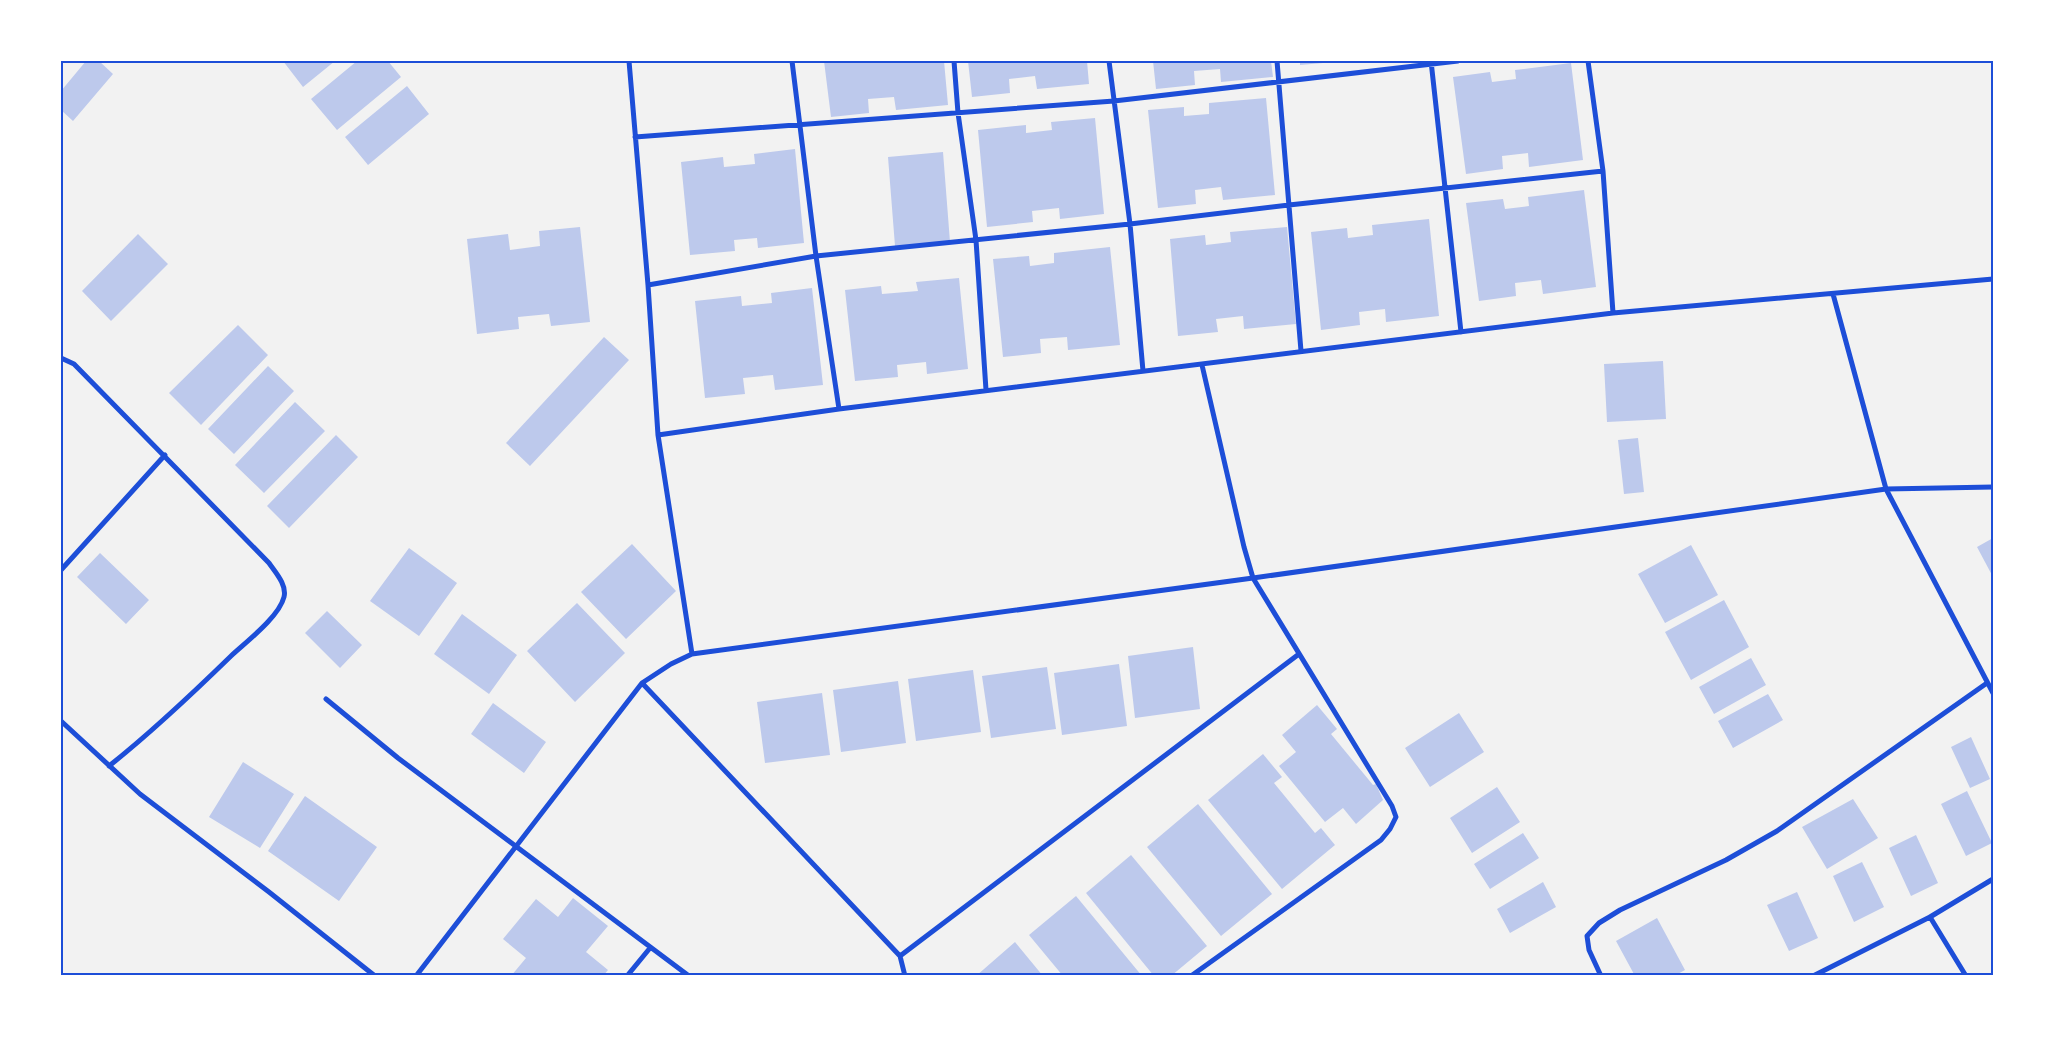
<svg xmlns="http://www.w3.org/2000/svg" width="2054" height="1037" font-family="'Exo 2',sans-serif">
<style>
.building{fill:#bdc9ec}
.lines{fill:none;stroke-linecap:round;stroke-linejoin:round}
.minor{stroke:#1d4ed8;stroke-width:5}
.neatline{fill:none;stroke:#1d4ed8;stroke-width:2}
</style>
<rect width="100%" height="100%" fill="#f2f2f2"/>
<path class="building" d="M 86,61 L 99,61 L 113,74 L 73,121 L 61,110 L 61,91 Z
M 283,61 L 335,61 L 303,87 Z
M 357,61 L 388,61 L 401,77 L 337,130 L 311,99 Z
M 824,61 L 944,61 L 948,105 L 896,110 L 894,97 L 868,99 L 869,113 L 831,117 Z
M 968,61 L 1087,61 L 1089,84 L 1037,89 L 1035,76 L 1009,79 L 1010,93 L 972,97 Z
M 1153,61 L 1271,61 L 1273,77 L 1221,82 L 1220,69 L 1194,71 L 1195,85 L 1156,89 Z
M 1300,61 L 1323,61 L 1323,63 L 1300,65 Z
M 1571,63 L 1583,160 L 1529,167 L 1528,153 L 1502,156 L 1503,169 L 1466,174 L 1453,77 L 1490,72 L 1492,82 L 1516,79 L 1515,70 Z
M 407,86 L 429,114 L 368,165 L 345,137 Z
M 1266,98 L 1275,195 L 1223,200 L 1221,187 L 1195,190 L 1196,204 L 1158,208 L 1148,110 L 1184,107 L 1184,116 L 1209,114 L 1209,103 Z
M 1095,118 L 1104,214 L 1060,219 L 1059,208 L 1032,211 L 1033,222 L 987,227 L 978,130 L 1026,125 L 1026,133 L 1052,130 L 1051,122 Z
M 795,149 L 804,243 L 758,248 L 757,238 L 734,240 L 735,251 L 690,255 L 681,162 L 723,157 L 724,167 L 755,164 L 754,154 Z
M 943,152 L 950,242 L 895,246 L 888,157 Z
M 1584,190 L 1596,287 L 1543,294 L 1541,280 L 1515,283 L 1516,296 L 1479,301 L 1466,203 L 1503,199 L 1505,209 L 1529,206 L 1528,197 Z
M 1429,219 L 1439,316 L 1386,322 L 1385,309 L 1359,312 L 1360,325 L 1321,330 L 1311,232 L 1347,228 L 1348,238 L 1373,235 L 1372,225 Z
M 580,227 L 590,322 L 551,326 L 549,314 L 518,317 L 519,329 L 477,334 L 467,239 L 508,234 L 510,250 L 540,246 L 539,231 Z
M 1287,227 L 1296,324 L 1244,329 L 1243,316 L 1216,319 L 1218,332 L 1178,336 L 1170,239 L 1205,235 L 1206,245 L 1231,242 L 1230,232 Z
M 138,234 L 168,264 L 111,321 L 82,291 Z
M 1110,247 L 1120,345 L 1068,350 L 1067,337 L 1040,339 L 1041,353 L 1003,357 L 993,259 L 1029,256 L 1030,266 L 1054,263 L 1054,253 Z
M 959,278 L 968,369 L 927,374 L 926,362 L 897,365 L 898,377 L 855,381 L 845,290 L 881,286 L 882,294 L 918,291 L 916,282 Z
M 812,288 L 823,385 L 775,390 L 773,375 L 743,378 L 745,394 L 705,398 L 695,301 L 741,296 L 742,306 L 772,303 L 771,293 Z
M 238,325 L 268,355 L 201,425 L 169,393 Z
M 604,337 L 629,360 L 530,466 L 506,443 Z
M 1663,361 L 1666,419 L 1607,422 L 1604,364 Z
M 268,366 L 294,391 L 234,454 L 208,429 Z
M 295,402 L 325,431 L 264,493 L 235,465 Z
M 336,435 L 358,457 L 289,528 L 267,506 Z
M 1638,438 L 1644,492 L 1624,494 L 1618,440 Z
M 1993,538 L 1993,577 L 1977,547 Z
M 632,544 L 676,591 L 626,639 L 581,592 Z
M 1691,545 L 1718,595 L 1665,623 L 1638,574 Z
M 409,548 L 457,583 L 419,636 L 370,601 Z
M 100,553 L 149,600 L 126,624 L 77,577 Z
M 1724,600 L 1749,647 L 1691,680 L 1665,632 Z
M 577,603 L 625,653 L 575,702 L 527,651 Z
M 327,611 L 362,645 L 340,668 L 305,633 Z
M 462,614 L 517,655 L 489,694 L 434,654 Z
M 1193,647 L 1200,709 L 1135,718 L 1128,656 Z
M 1751,658 L 1766,685 L 1714,714 L 1699,687 Z
M 1119,664 L 1127,726 L 1062,735 L 1054,673 Z
M 1047,667 L 1056,729 L 991,738 L 982,676 Z
M 973,670 L 981,732 L 916,741 L 908,679 Z
M 898,681 L 906,743 L 841,752 L 833,690 Z
M 822,693 L 830,755 L 765,763 L 757,702 Z
M 1768,694 L 1783,720 L 1733,748 L 1718,721 Z
M 493,703 L 546,742 L 524,773 L 471,734 Z
M 1317,705 L 1337,729 L 1331,734 L 1373,785 L 1376,784 L 1383,800 L 1356,824 L 1343,808 L 1325,822 L 1279,766 L 1296,752 L 1282,735 Z
M 1459,713 L 1484,752 L 1430,787 L 1405,748 Z
M 1971,737 L 1990,779 L 1970,788 L 1951,747 Z
M 1263,754 L 1282,777 L 1274,783 L 1315,833 L 1321,828 L 1335,845 L 1282,889 L 1208,800 Z
M 243,762 L 294,794 L 260,848 L 209,817 Z
M 1497,787 L 1520,822 L 1472,853 L 1450,818 Z
M 1967,791 L 1992,843 L 1966,856 L 1941,804 Z
M 305,796 L 377,847 L 339,901 L 268,851 Z
M 1853,799 L 1878,838 L 1827,869 L 1802,827 Z
M 1198,804 L 1272,894 L 1221,936 L 1147,847 Z
M 1523,833 L 1539,858 L 1490,889 L 1474,864 Z
M 1916,835 L 1938,883 L 1911,896 L 1889,848 Z
M 1131,855 L 1207,946 L 1171,976 L 1154,976 L 1086,893 Z
M 1862,862 L 1884,907 L 1854,922 L 1833,876 Z
M 1543,882 L 1556,907 L 1510,933 L 1497,909 Z
M 1797,892 L 1818,938 L 1789,951 L 1767,905 Z
M 1076,896 L 1142,976 L 1063,976 L 1029,935 Z
M 573,898 L 608,926 L 586,952 L 608,970 L 603,976 L 511,976 L 526,958 L 503,939 L 536,899 L 558,917 Z
M 1657,918 L 1685,970 L 1674,976 L 1635,976 L 1616,941 Z
M 1015,942 L 1043,976 L 976,976 Z"/>
<g class="lines">
<path class="minor" d="M 629,61 L 648,285 L 658,435 L 692,654
M 792,61 L 816,256 L 839,409
M 954,61 L 958,113 L 976,240 L 986,390
M 1109,61 L 1130,224 L 1143,371
M 1277,61 L 1301,351
M 1431,61 L 1461,332
M 1588,61 L 1603,171 L 1613,313
M 635,137 L 1114,101 L 1458,61
M 648,285 L 816,256 L 1130,224 L 1289,205 L 1603,171
M 1833,294 L 1886,489 L 1993,693
M 61,358 L 74,364 L 269,563 C 276,573 287,585 284,597 C 279,617 246,642 231,656 C 192,694 152,732 109,766
M 658,435 L 839,409 L 1613,313 L 1993,279
M 61,570 L 165,455
M 642,683 L 900,956 L 1299,654
M 326,699 L 398,758 L 689,976
M 61,721 L 140,794 L 269,892 L 375,976
M 1930,917 L 1966,976
M 900,956 L 905,976
M 416,976 L 642,683 L 671,664 L 692,654 L 1253,578 L 1886,489 L 1993,487
M 627,976 L 650,948
M 1191,976 L 1381,840 L 1390,829 L 1396,817 L 1392,806 L 1253,578 L 1244,547 L 1202,365
M 1601,976 L 1589,950 L 1587,936 L 1599,923 L 1620,910 L 1726,860 L 1777,831 L 1987,683
M 1813,976 L 1930,917 L 1993,879"/>
</g>
<rect width="2054" height="1037" fill="none" stroke="#ffffff" stroke-width="125"/>
<rect x="62" y="62" width="1930" height="912" class="neatline"/>
</svg>
